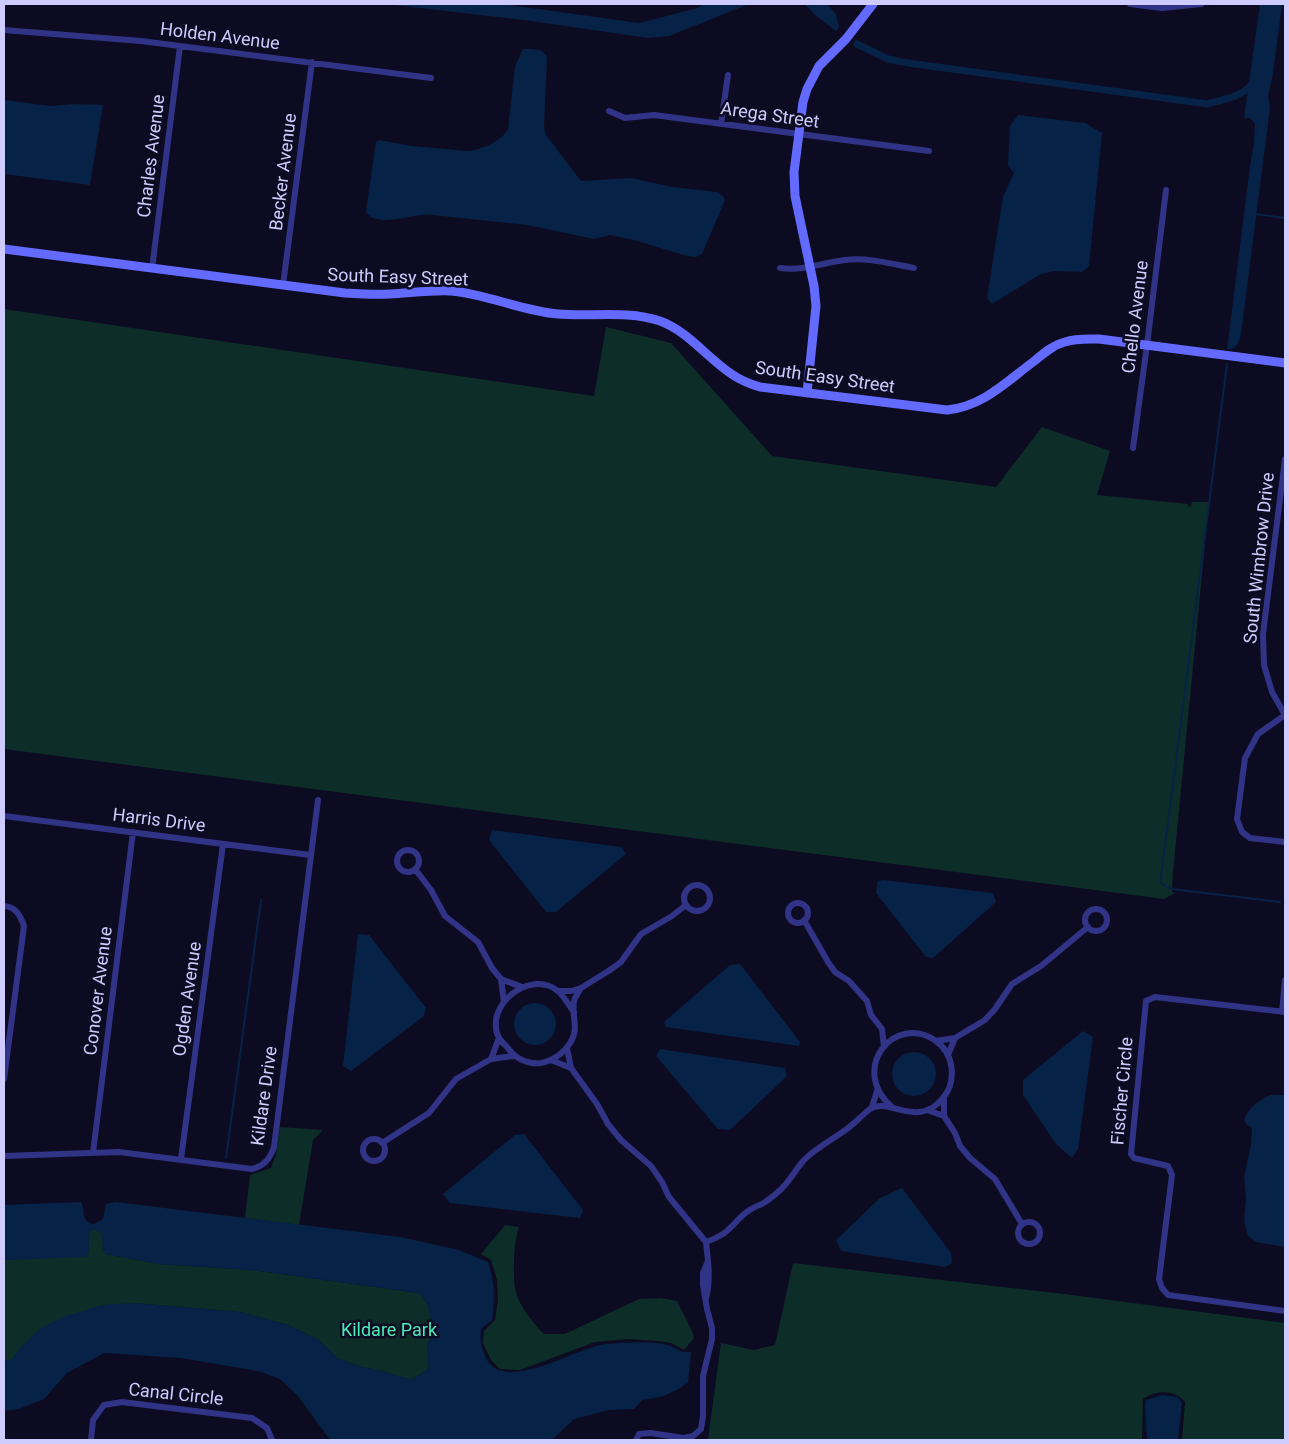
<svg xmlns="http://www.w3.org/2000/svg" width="1289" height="1444" font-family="Roboto,sans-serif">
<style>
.green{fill:#0d2d29}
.water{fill:#062246}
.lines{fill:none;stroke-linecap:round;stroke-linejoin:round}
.stream{stroke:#062246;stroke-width:2}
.canal{stroke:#062246;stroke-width:7}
.street{stroke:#313486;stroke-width:6}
.secondary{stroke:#636aff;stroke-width:9}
.labels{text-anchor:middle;stroke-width:5;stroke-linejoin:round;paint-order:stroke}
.street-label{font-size:18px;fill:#ceccff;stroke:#0d0b22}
.park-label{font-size:18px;fill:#4cebb8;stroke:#0d0b22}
</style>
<rect width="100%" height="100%" fill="#0d0b22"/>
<path class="green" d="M 4,309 L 594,396 L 606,327 L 671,343 L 772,456 L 996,487 L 1042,427 L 1110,451 L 1097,495 L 1188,504 L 1188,507 L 1191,506 L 1192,502 L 1209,502 L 1173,872 L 1172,892 L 1175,893 L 1164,899 L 4,749 Z
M 280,1127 L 323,1130 L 313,1140 L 299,1225 L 245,1218 L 250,1175 L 271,1168 L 276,1155 Z
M 505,1225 L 519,1227 C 514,1238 512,1280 516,1292 C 519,1306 534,1324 544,1334 L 565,1334 L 639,1299 L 661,1298 L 677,1301 L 692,1331 L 694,1338 L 684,1350 L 671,1343 L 657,1341 L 628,1339 L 595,1342 L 520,1370 L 500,1369 L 491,1360 L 483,1343 L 484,1331 L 495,1320 L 498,1300 L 497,1280 L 491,1260 L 481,1254 Z
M 93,1229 L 102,1233 L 103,1249 L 106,1254 L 159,1264 L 252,1270 L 419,1293 L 428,1305 L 433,1329 L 427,1347 L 429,1368 L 412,1380 L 381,1371 L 358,1366 L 337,1358 L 319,1340 L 288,1325 L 240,1312 L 133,1303 L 22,1346 L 12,1360 L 4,1361 L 4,1260 L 68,1256 L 89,1251 L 89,1234 Z
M 793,1263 L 1064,1294 L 1285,1323 L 1285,1440 L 1182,1440 L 1185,1402 C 1175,1389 1155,1390 1143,1399 L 1142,1440 L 708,1440 L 721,1343 L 754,1350 L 775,1345 Z"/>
<path class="water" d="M 386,4 L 502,4 L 639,23 L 694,9 L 706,4 L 749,4 L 669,36 L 648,38 L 531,21 Z
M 805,4 L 827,4 L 836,14 L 839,27 L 836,31 L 815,15 Z
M 1260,4 L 1282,4 L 1273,73 L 1268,96 L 1270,108 L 1241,334 C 1239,342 1237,349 1227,350 L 1250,166 L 1257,126 L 1250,118 L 1244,118 Z
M 523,49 C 532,49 541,48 547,56 L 544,128 L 546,135 L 581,181 L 631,178 L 673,187 L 716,192 L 723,196 L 725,200 L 702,254 L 696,257 L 687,256 L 634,240 L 610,235 L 594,239 L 527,225 L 433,215 C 430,215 425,214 422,215 C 407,216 374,228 366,211 L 376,142 L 379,140 L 411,146 L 468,151 C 481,150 502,141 508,129 L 515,66 Z
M 4,100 L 50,106 L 76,104 L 103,105 L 90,185 L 4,174 Z
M 1018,115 L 1085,123 L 1102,133 L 1089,266 L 1082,272 L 1053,271 L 1039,275 L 992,304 L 987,298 L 1003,197 L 1014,173 L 1008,165 L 1010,126 Z
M 492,830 L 621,847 L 626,854 L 556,912 L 546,912 L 489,840 Z
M 884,880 L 993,893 L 996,902 L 933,958 L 926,957 L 876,893 L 878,881 Z
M 358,934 L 369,935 L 426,1008 L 424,1016 L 351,1071 L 343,1066 Z
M 740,964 L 800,1042 L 799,1046 L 666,1027 L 664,1022 L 730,965 Z
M514 1024a21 21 0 1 1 42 0a21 21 0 1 1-42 0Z
M 1083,1031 L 1093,1037 L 1078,1149 L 1072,1158 L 1056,1144 L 1023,1095 L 1023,1080 Z
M 660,1049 L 785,1068 L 787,1076 L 730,1130 L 718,1129 L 656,1056 Z
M892 1074a22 22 0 1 1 44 0a22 22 0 1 1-44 0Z
M 1271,1095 L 1285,1095 L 1285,1247 L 1256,1242 L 1248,1236 L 1244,1221 L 1246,1199 L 1244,1177 L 1251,1145 L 1252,1127 L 1247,1125 L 1244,1120 C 1248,1108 1260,1099 1271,1095 Z
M 524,1134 L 583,1210 L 580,1218 L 450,1203 L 443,1194 L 515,1135 Z
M 902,1188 L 951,1253 L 952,1263 L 945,1267 L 841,1251 L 836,1240 L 880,1198 Z
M 81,1202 C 86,1210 80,1222 94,1224 L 103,1219 L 106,1204 L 116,1202 L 400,1237 L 459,1250 L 488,1262 C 495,1283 495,1297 492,1320 L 481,1329 C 480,1341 481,1347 486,1358 C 504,1395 577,1347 606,1344 C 621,1343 656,1340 670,1346 C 681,1350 677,1352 691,1352 L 688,1382 C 671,1395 663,1397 642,1400 L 634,1409 L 609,1410 L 574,1419 L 552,1440 L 330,1440 L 298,1396 L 280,1379 L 258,1371 L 181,1358 L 104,1353 L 67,1373 L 44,1399 L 19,1409 L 4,1411 L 4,1361 L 12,1359 L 22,1346 L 41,1328 L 63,1317 L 102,1305 L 133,1303 L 240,1312 L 288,1325 L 319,1340 L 337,1358 L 358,1366 L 381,1371 L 412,1380 L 429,1368 L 427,1347 L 433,1329 L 428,1305 L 419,1293 L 252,1270 L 159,1264 L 106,1254 L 103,1249 L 102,1233 L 93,1229 C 85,1237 92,1248 87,1257 L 4,1260 L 4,1205 Z
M 1162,1395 L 1177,1397 L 1182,1402 L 1178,1440 L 1147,1440 L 1145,1407 L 1146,1400 Z"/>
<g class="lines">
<path class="stream" d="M 1255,144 L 1256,122
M 1255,214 L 1285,218
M 1227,364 L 1161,877 L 1161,883 L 1171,889 L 1280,902
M 226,1158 L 261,900"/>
<path class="canal" d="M 857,44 L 888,59 L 908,63 L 1208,104 C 1224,99 1244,97 1253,82"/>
<path class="street" d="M 1130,4 L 1162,8 L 1201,4
M 4,30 L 141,41 L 431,78
M 609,111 L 625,118 L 654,115 L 929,151
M 721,124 L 728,75
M 780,268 C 804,271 821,263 845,260 C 867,257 892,264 914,268
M 152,269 L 180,46
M 283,285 L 312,62
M 1133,448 L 1147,345 L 1166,190
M 1285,459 L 1263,634 L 1264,665 L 1272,692 L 1285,715
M 1285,715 L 1258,734 L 1245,758 L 1237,819 L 1242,832 L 1250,838 L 1285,842
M 4,816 L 310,855
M397 861a11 11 0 1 1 22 0a11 11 0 1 1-22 0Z
M 415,869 L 431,890 L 445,916 L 478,942 L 492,968 L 501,979 L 522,987
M684 898a13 13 0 1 1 26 0a13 13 0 1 1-26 0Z
M788 913a10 10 0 1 1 20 0a10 10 0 1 1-20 0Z
M 4,906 C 16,907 20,915 24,926 L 4,1079
M1085 920a11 11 0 1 1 22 0a11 11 0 1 1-22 0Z
M 804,920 L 828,962 L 835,972 L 849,981 L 867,1001 L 871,1015 L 882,1029 L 884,1047
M 501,979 L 504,1002
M 558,991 L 571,991 L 581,988 L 610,970 L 621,962 L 641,934 L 672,916 L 686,905
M 574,1012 C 569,1006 564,996 558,991 C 530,968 483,1006 499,1038 C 501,1041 504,1044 507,1047 C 514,1056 520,1061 532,1063 C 545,1065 560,1057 568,1046 C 581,1029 571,1018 574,1001 C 575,997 579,992 581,988
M 1282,1012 L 1285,980
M 1285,1012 L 1155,997 L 1146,1001 L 1131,1154 L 1134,1158 L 1168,1166 L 1172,1175 L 1159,1279 L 1162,1288 L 1168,1295 L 1285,1311
M 936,1041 L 955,1038 L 985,1020 L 995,1009 L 1012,984 L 1041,966 L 1088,927
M 567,1048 L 571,1068 L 597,1104 L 608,1124 L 621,1140 L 651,1166 L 662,1182 L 669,1197 L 706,1242
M 948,1055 L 955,1038
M 491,1059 L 499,1038
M 551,1060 L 571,1068
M 872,1107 L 877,1091
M 927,1110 L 944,1116 L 955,1133 L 960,1146 L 970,1158 L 995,1179 L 1022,1224
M 944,1116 L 944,1098
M363 1150a11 11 0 1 1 22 0a11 11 0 1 1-22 0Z
M 382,1143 L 429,1113 L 456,1079 L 491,1059 L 514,1056
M 93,1153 L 133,832
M 4,1156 L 119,1152 L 252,1169 C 264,1166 270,1159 274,1147 L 318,800
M 181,1159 L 223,844
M1018 1233a11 11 0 1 1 22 0a11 11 0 1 1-22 0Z
M 706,1242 C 712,1240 718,1237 723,1234 C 732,1228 739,1217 748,1211 C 752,1208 757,1206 762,1204 C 770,1199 779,1192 785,1185 C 792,1177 797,1168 804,1160 C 816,1148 830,1141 844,1131 C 853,1125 861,1116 870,1109 C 888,1096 918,1130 943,1098 C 957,1081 954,1054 936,1041 C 895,1012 848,1069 892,1107
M 706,1242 C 708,1261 711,1279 706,1298
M 91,1440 L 93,1420 L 104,1405 L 122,1402 L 252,1418 L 267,1428 L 272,1440
M 636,1440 L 639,1434 L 650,1433 L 684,1438 L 693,1436 L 701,1429 L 703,1416 L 703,1376 L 712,1339 L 712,1328 L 707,1309 L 703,1285 L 703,1273 L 707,1263"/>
<path class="secondary" d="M 4,249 L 345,293 C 360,294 375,295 390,294 C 410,293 431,290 451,291 C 487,294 522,311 558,314 C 593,317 626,310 660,321 C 688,331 708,359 733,375 C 742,381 750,384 760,387 L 947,410 C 983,406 1005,383 1033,362 C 1043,354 1053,345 1065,342 C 1077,338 1088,339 1099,339 L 1285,363
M 807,393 L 816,306 L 814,286 L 795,196 L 794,172 L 803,102 L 807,89 L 819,66 L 846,39 L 873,4"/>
</g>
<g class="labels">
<g class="street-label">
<text transform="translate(220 36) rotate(7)" y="6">Holden Avenue</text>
<text transform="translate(770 115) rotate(8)" y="6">Arega Street</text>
<text transform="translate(151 156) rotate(-83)" y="6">Charles Avenue</text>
<text transform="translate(283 172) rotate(-83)" y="6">Becker Avenue</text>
<text transform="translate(398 277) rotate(2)" y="6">South Easy Street</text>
<text transform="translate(1135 317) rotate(-83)" y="6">Chello Avenue</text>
<text transform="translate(825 377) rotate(8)" y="6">South Easy Street</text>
<text transform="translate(1259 558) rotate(-84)" y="6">South Wimbrow Drive</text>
<text transform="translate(159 820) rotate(7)" y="6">Harris Drive</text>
<text transform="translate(98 991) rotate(-83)" y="6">Conover Avenue</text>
<text transform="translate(187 999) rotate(-82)" y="6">Ogden Avenue</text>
<text transform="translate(1122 1091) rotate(-85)" y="6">Fischer Circle</text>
<text transform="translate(264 1096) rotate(-82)" y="6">Kildare Drive</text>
<text transform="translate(176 1394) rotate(6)" y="6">Canal Circle</text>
</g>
<g class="park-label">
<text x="389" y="1336">Kildare Park</text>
</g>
</g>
<rect width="1289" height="1444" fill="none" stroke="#ceccff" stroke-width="10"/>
</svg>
